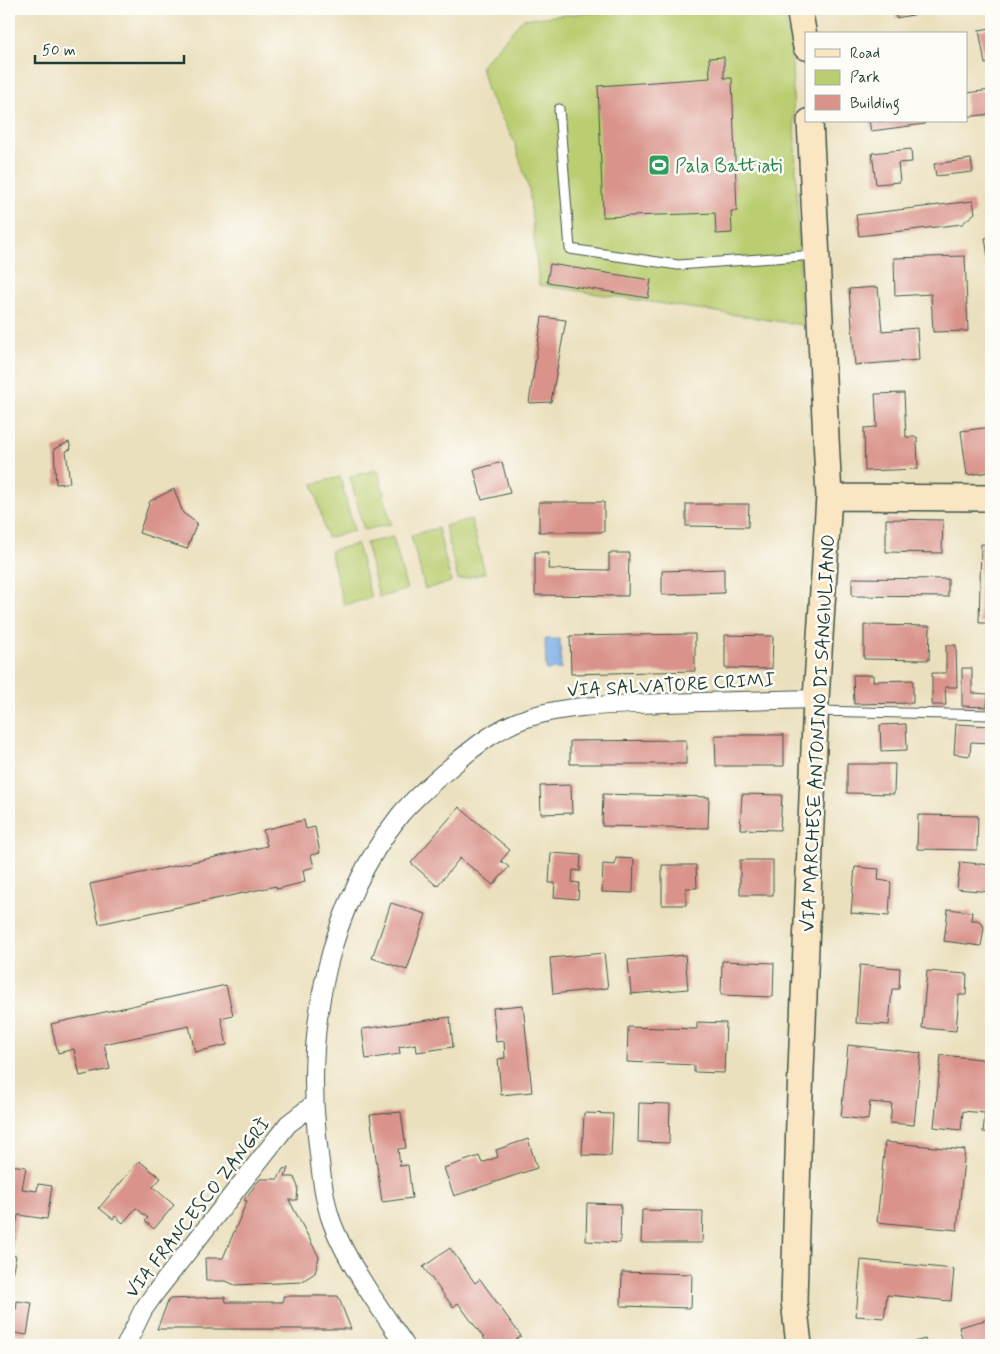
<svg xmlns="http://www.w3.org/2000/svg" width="1000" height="1354" font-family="Mynerve,sans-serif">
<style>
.green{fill:#bacd70;stroke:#6c8552}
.water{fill:#79ace5;stroke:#4c748c}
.building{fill:#d9938a}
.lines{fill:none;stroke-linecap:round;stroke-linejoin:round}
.lane-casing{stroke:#3e5549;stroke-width:11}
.street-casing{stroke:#3e5549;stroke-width:20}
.secondary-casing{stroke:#3e5549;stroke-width:28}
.lane{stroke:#fff;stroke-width:9}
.street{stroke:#fff;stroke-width:18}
.secondary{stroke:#fbe6c4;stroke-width:25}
.labels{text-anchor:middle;stroke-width:5;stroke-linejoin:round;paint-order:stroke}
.leisure-label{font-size:19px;fill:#27864d;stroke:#fdfcf7;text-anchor:start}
.street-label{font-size:19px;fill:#1f3d34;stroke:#fdfcf7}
</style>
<rect width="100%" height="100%" fill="#fdfcf7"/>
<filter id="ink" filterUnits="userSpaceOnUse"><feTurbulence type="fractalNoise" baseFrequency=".02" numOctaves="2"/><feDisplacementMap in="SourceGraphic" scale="10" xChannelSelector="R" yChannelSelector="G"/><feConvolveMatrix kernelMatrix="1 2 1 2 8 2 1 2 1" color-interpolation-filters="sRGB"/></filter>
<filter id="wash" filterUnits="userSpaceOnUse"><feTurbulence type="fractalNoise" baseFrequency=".0096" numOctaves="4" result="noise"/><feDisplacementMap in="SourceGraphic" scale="20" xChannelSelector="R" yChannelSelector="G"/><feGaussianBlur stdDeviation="1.12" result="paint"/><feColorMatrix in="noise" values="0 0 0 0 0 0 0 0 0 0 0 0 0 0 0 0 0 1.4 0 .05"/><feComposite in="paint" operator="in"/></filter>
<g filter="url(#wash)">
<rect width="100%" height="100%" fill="#ebe0be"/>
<path class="green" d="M 630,9 L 782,9 L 791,41 L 802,325 L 539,285 L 529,189 L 514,141 L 487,90 L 481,66 L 523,19 Z
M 378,470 L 391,524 L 364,530 L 350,476 Z
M 340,477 L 354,531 L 327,538 L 313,484 Z
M 471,519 L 485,573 L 458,580 L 445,526 Z
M 438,528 L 451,582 L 425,589 L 411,535 Z
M 393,537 L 407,590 L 379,597 L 366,543 Z
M 357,544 L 371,598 L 344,605 L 330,551 Z"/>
<path class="water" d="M 545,639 L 560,639 L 561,669 L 546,670 Z"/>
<g id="blocks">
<path class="building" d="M 894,9 L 940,9 L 940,10 L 896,18 Z
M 991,28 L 991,63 L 985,64 L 979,30 Z
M 724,57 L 724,78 L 732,78 L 737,211 L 731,211 L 732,233 L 716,234 L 715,213 L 603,217 L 598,86 L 710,78 L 709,58 Z
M 991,90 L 991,114 L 966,117 L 966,93 Z
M 869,121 L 924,121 L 925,124 L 871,131 Z
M 911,149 L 912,162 L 898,163 L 900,182 L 876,184 L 872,153 Z
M 971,159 L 973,172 L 936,176 L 934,164 Z
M 973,201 L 975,213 L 962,224 L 859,236 L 856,215 Z
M 991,237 L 991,257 L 988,257 L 985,238 Z
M 965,256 L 968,331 L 933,332 L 931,294 L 895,296 L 894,258 Z
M 550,264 L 651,280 L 648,298 L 547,282 Z
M 878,287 L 882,331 L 917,328 L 919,360 L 855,365 L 849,289 Z
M 542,317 L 566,320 L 551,402 L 529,403 Z
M 904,393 L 906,437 L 917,437 L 918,469 L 865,471 L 864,428 L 877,427 L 875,394 Z
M 991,427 L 991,472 L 967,475 L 961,431 Z
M 69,442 L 71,449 L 66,451 L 70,483 L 56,484 L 54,449 Z
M 502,462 L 510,493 L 482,500 L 474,470 Z
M 174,489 L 183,513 L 197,523 L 187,549 L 139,533 L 150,501 Z
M 539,502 L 604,502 L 604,532 L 539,532 Z
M 686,504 L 749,504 L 748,527 L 686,526 Z
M 886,519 L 943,520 L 942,553 L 886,552 Z
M 981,544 L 991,545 L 991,623 L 979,623 Z
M 535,552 L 549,552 L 548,569 L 609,570 L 609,553 L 629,553 L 628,596 L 535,595 Z
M 724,569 L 724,593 L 662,595 L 662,571 Z
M 852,578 L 948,579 L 948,597 L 852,596 Z
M 864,625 L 930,626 L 929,660 L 864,659 Z
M 695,634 L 695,671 L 571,674 L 570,636 Z
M 725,635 L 773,636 L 772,669 L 725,668 Z
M 946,645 L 956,645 L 957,687 L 945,687 L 946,705 L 932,705 L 932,673 L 946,673 Z
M 962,668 L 972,668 L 972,693 L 988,694 L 987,707 L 962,706 Z
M 853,675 L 873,675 L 873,681 L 913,680 L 913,703 L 854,704 Z
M 906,724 L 907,750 L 881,751 L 880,725 Z
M 956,724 L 991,726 L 991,743 L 971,742 L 970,756 L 954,754 Z
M 715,735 L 784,735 L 784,766 L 716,766 Z
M 686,740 L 686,764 L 570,764 L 570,741 Z
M 847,764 L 895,764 L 894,794 L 847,793 Z
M 571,785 L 572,813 L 541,814 L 540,786 Z
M 603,794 L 709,797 L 708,828 L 602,826 Z
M 742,794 L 782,795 L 780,830 L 740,829 Z
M 459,807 L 510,850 L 501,861 L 509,867 L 493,885 L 460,858 L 437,886 L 411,863 Z
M 918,815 L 978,816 L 977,850 L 917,849 Z
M 304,820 L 306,829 L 315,827 L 320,853 L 311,855 L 314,867 L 303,870 L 305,882 L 277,889 L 276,886 L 99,924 L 90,884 L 267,846 L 263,830 Z
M 551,853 L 581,855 L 580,871 L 573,870 L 572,882 L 579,883 L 578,899 L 554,897 L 555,883 L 549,883 Z
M 616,858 L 634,859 L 633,893 L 602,892 L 603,864 L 615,865 Z
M 740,860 L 773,860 L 773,895 L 740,895 Z
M 960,862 L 991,865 L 991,892 L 957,889 Z
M 662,865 L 696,865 L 697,888 L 686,888 L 686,905 L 662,905 Z
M 855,867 L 879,869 L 878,880 L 891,882 L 889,916 L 851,913 Z
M 391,903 L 426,914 L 407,970 L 372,958 Z
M 948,909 L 972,912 L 971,920 L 977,920 L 982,923 L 984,928 L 981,946 L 944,941 Z
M 604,953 L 608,988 L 553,994 L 550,958 Z
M 685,955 L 688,989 L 631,994 L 628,960 Z
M 722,961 L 774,963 L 773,997 L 721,995 Z
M 860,965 L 900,968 L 899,989 L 892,989 L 889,1025 L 856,1023 Z
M 927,971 L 967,974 L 966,995 L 959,995 L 956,1031 L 922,1028 Z
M 226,985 L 233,1015 L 221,1018 L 227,1045 L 195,1052 L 189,1026 L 104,1044 L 110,1069 L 80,1076 L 74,1049 L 58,1053 L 51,1024 Z
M 523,1005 L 532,1092 L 501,1095 L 498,1059 L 505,1058 L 504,1041 L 496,1042 L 493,1008 Z
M 450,1017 L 453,1047 L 417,1052 L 416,1044 L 399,1047 L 400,1054 L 366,1059 L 362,1029 Z
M 697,1022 L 726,1023 L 724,1073 L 694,1072 L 694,1065 L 627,1062 L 628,1027 L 697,1029 Z
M 848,1045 L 921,1053 L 914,1125 L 890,1123 L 892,1104 L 870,1102 L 868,1120 L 841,1117 Z
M 941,1055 L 991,1060 L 991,1133 L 983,1132 L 985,1113 L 963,1111 L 961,1130 L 934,1127 Z
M 639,1103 L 670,1104 L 669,1143 L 638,1142 Z
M 401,1112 L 406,1148 L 398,1149 L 400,1166 L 408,1165 L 412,1198 L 382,1202 L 370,1115 Z
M 584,1113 L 613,1114 L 611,1156 L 582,1155 Z
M 528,1139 L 537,1168 L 454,1196 L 444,1168 L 479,1156 L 482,1163 L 498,1157 L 496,1150 Z
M 885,1142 L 965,1150 L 957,1230 L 877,1222 Z
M 139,1161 L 161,1178 L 153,1187 L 174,1205 L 154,1229 L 145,1221 L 148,1218 L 136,1208 L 123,1223 L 115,1216 L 113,1219 L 99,1208 Z
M 9,1165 L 26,1167 L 22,1189 L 37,1191 L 38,1184 L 52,1186 L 47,1219 L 18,1215 L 11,1255 L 16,1256 L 12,1274 L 9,1274 Z
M 288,1168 L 285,1177 L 294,1177 L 298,1187 L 297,1200 L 289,1200 L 319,1257 L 315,1273 L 301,1282 L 235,1285 L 226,1281 L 206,1281 L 205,1258 L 223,1258 L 247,1201 L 244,1200 L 260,1179 L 278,1179 L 283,1169 Z
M 587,1203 L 621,1204 L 620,1243 L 586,1241 Z
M 642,1210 L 703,1211 L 702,1243 L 641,1243 Z
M 450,1248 L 475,1283 L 480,1279 L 521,1336 L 516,1339 L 520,1345 L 489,1345 L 458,1303 L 453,1307 L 423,1267 Z
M 861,1260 L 954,1269 L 951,1301 L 887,1295 L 884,1318 L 856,1316 Z
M 622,1272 L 692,1274 L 691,1308 L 621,1306 Z
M 283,1296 L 338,1296 L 351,1329 L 157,1329 L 169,1299 L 225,1297 L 226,1302 L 283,1302 Z
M 17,1301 L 32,1303 L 27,1335 L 9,1332 L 9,1309 L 16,1310 Z
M 989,1319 L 991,1328 L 991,1342 L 984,1345 L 964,1345 L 959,1327 Z
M 925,1339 L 927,1345 L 903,1345 Z"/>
</g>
</g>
<g filter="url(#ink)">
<use href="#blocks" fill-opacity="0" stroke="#3e5549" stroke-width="1"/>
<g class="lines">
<g class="lane-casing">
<path id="lane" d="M 559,109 L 570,249 L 678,265 L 816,255
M 816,711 L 991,715"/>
</g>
<g class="street-casing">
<path id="street" d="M 126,1345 L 143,1310 L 155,1293 L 288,1124 L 314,1104
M 405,1345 C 380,1308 344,1259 330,1217 C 322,1191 320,1162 317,1136 C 305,1023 329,906 400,815 C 415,797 434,781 452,766 C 475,746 500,726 530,717 C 572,704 618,705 662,703 C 714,702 765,700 816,699"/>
</g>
<g class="secondary-casing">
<path id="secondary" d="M 799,9 L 806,47
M 829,497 L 991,498
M 799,1345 L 794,1301 L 799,1120 L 816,699 L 829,497 L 810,121"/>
</g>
<use href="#lane" class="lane"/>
<use href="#street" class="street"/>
<use href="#secondary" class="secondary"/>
</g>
</g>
<defs>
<g id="stadium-square" transform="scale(1.125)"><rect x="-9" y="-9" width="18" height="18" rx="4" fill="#2e9e5b" stroke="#fdfcf7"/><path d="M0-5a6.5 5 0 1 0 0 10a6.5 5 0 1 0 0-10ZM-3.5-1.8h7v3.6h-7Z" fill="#fff"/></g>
</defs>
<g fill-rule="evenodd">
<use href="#stadium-square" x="659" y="165"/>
</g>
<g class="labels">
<g class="leisure-label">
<text x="675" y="172">Pala Battiati</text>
</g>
<g class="street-label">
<text transform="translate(671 684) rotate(-3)" y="7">VIA SALVATORE CRIMI</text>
<text transform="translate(817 733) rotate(-87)" y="7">VIA MARCHESE ANTONINO DI SANGIULIANO</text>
<text transform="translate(197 1207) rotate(-52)" y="7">VIA FRANCESCO ZANGRÌ</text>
</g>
</g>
<rect width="1000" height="1354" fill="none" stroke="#fdfcf7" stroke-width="30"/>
<rect x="805" y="32" width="162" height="90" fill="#fdfcf7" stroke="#a4b0a9"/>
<rect x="815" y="49" width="25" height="8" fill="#fbe6c4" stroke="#a4b0a9"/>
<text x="850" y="58" font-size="15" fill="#1f3d34">Road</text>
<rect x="815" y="70" width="25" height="15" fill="#bacd70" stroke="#a4b0a9"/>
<text x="850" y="82" font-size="15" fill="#1f3d34">Park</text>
<rect x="815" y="95" width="25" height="15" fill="#d9938a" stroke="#a4b0a9"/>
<text x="850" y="108" font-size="15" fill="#1f3d34">Building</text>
<path d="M35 55v8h149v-8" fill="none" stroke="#1f3d34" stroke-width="2.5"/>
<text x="42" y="55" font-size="15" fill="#1f3d34" stroke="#fdfcf7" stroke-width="4" paint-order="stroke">50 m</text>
</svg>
